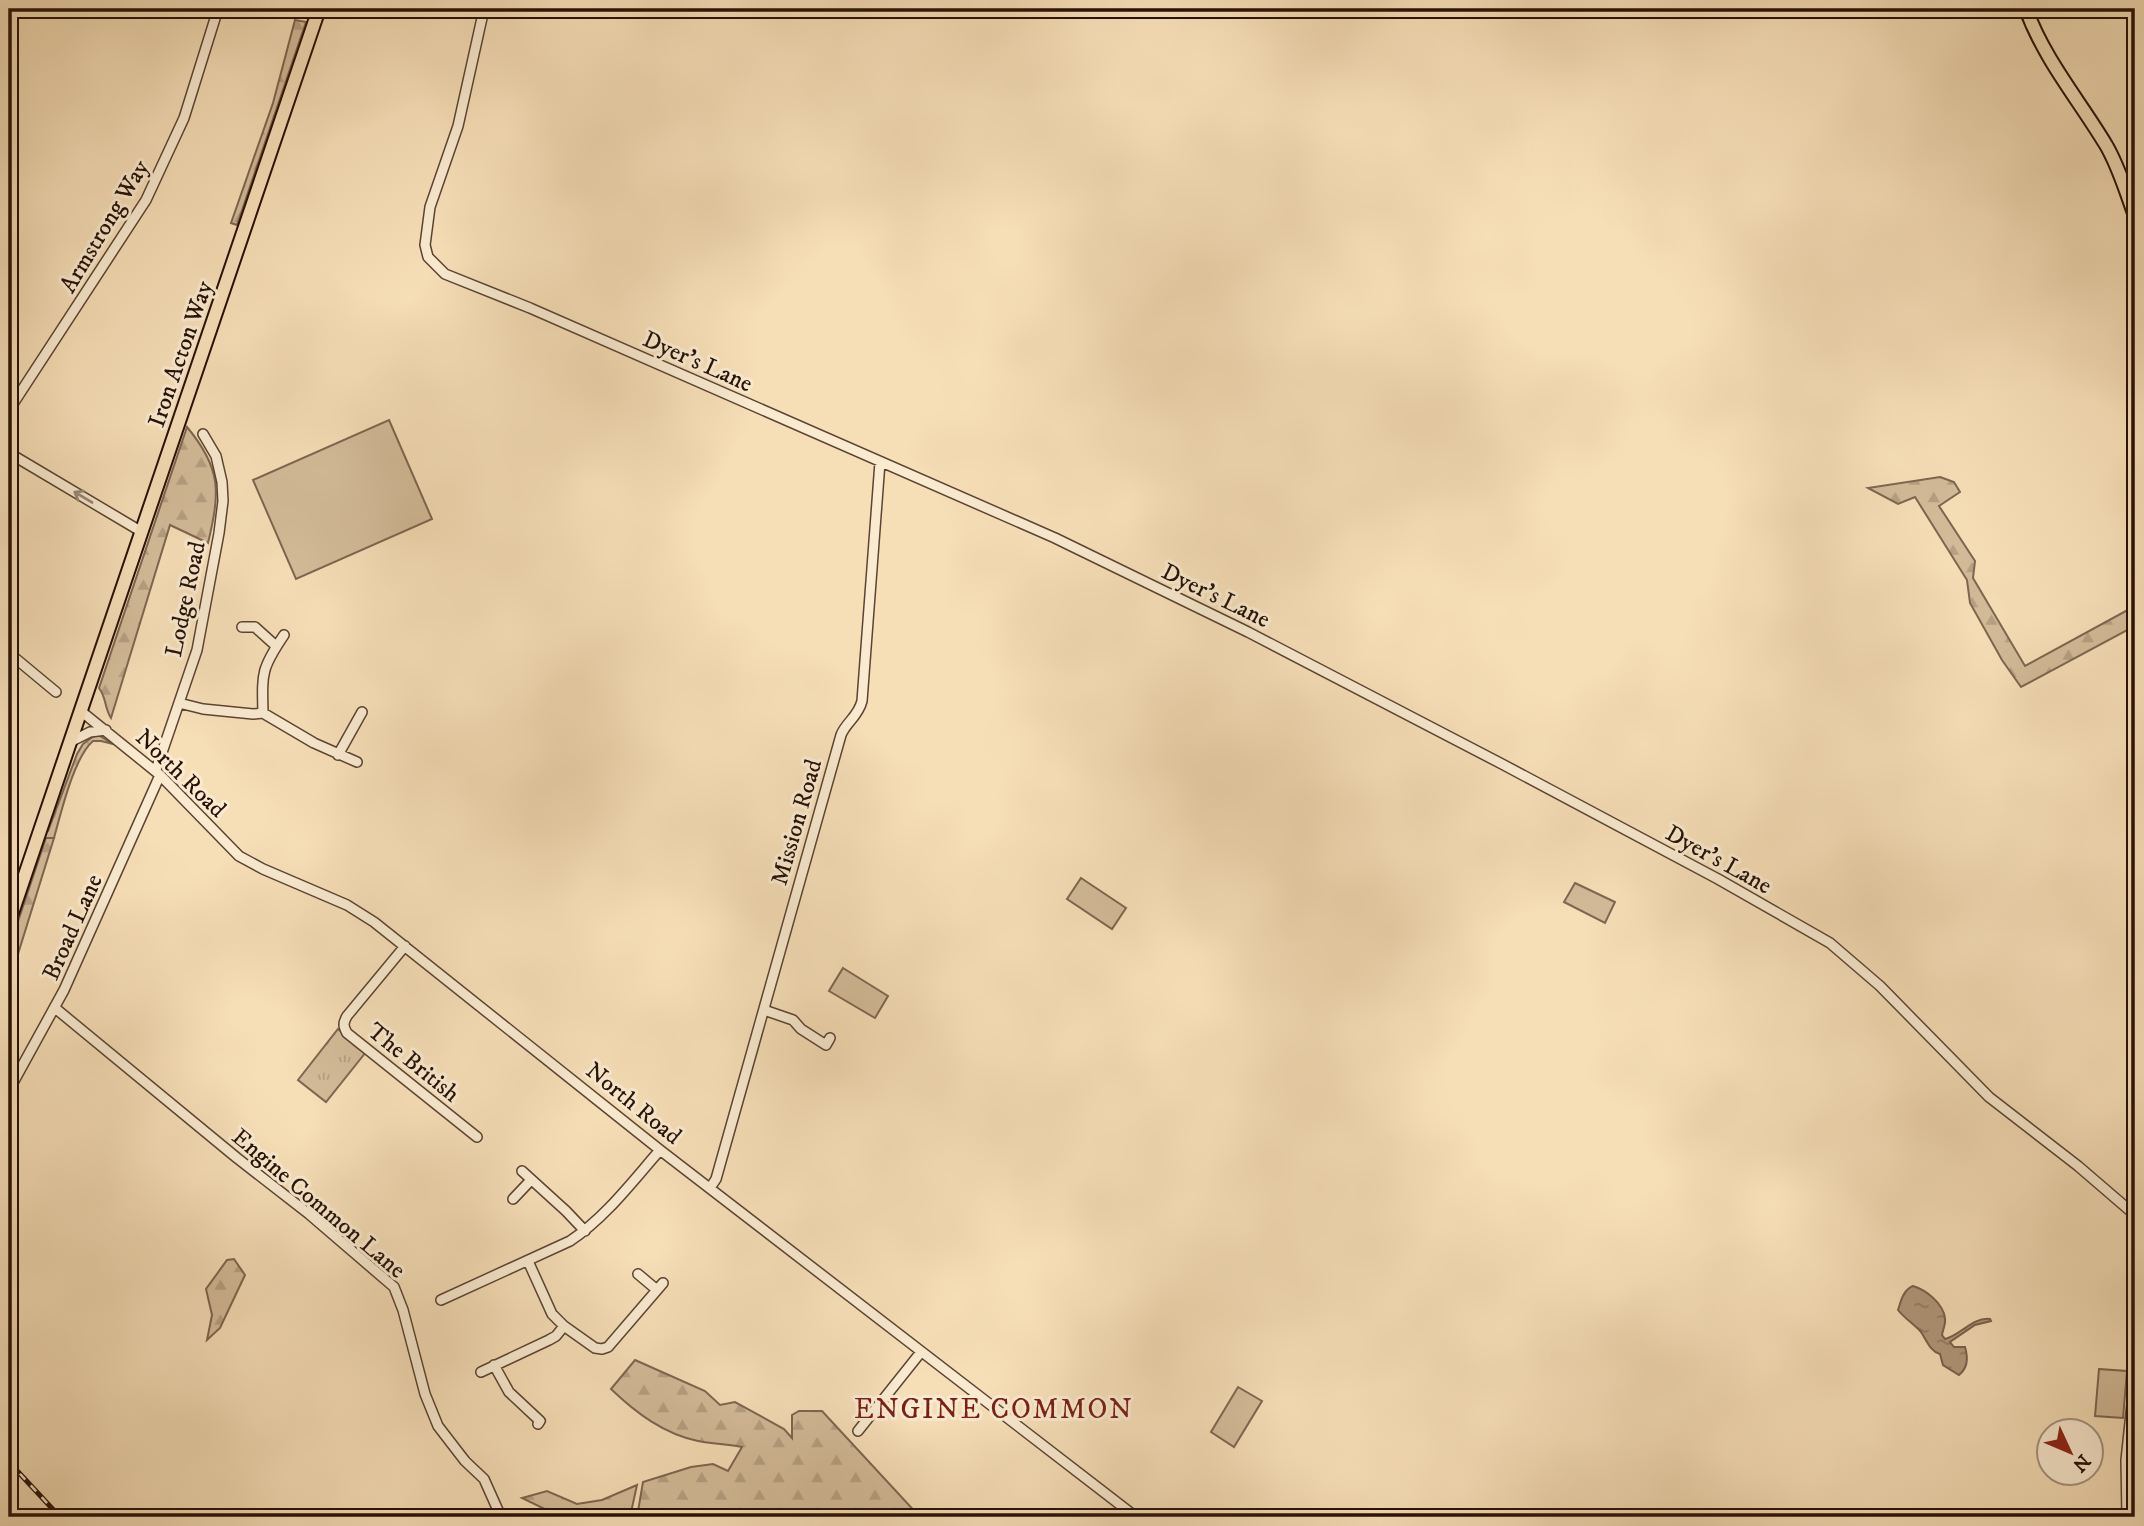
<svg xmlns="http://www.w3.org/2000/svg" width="2144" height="1526" font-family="'IM FELL DW Pica',serif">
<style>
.grass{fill:url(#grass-tufts);stroke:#7d6650;stroke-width:2}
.forest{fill:url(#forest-firs);stroke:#7d6650;stroke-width:2}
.pitch{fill:#d3bb99;stroke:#7d6650;stroke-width:2}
.water{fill:url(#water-ripples);stroke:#79624d;stroke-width:2}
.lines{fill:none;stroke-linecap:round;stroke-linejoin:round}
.minor-casing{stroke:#5b4433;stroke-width:12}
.major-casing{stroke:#271107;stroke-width:16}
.minor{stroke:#f9ead0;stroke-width:9}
.major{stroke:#f6deb7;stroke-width:12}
.rail-casing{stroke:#271107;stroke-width:5}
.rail{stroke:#f9ead0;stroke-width:2.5;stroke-dasharray:8;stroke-linecap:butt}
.oneway{stroke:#9a8876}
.labels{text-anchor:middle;stroke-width:6;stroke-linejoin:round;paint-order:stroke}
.street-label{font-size:24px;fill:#271107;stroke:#f9ead0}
.quarter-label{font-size:28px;letter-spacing:2px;fill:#7a1f14;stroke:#f9ead0}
</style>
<defs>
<pattern id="grass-tufts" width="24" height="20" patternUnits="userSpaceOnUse" patternTransform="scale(1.75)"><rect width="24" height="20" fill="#d3bb99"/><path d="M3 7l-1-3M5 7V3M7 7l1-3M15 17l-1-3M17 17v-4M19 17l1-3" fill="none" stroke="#b5a082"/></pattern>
<pattern id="forest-firs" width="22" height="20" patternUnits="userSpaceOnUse" patternTransform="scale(1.75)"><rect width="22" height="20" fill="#d3bb99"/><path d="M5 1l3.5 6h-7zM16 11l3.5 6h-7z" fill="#b5a082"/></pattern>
<pattern id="water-ripples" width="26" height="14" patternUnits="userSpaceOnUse" patternTransform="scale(1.75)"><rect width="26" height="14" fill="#b0987b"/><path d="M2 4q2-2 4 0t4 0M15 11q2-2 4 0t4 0" fill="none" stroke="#8f7b63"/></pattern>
</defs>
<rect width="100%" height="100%" fill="#f6deb7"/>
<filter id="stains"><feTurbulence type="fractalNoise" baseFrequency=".00286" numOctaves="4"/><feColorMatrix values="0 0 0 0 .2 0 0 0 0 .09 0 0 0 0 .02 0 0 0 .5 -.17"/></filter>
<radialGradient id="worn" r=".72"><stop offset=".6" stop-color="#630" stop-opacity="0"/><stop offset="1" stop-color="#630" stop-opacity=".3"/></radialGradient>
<path class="grass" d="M 94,736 L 100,736 L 113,744 L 101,741 L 93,741 C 74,757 61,813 54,838 L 46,838 L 9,948 L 9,939 L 44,833 L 48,831 L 77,754 L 83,744 Z
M 338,1029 L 366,1052 L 326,1102 L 298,1080 Z"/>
<path class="forest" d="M 295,20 L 306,22 L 237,225 L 231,223 L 273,103 Z
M 187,427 C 222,469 220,492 208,543 L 170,525 L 111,718 C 104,707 107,699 99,688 Z
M 1940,477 L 1954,482 L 1960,492 L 1939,506 L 1975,561 L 1973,578 L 2025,666 L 2135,606 L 2135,626 L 2021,687 L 2002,660 L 1970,603 L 1967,580 L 1915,497 L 1898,504 L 1868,488 Z
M 46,838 L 54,838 L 9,983 L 9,948 Z
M 234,1259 L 245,1275 L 220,1328 L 207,1340 L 212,1315 L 206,1289 L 227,1260 Z
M 635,1360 L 705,1391 L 720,1405 L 735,1402 L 784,1429 L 792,1438 L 792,1415 L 799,1411 L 822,1411 L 920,1517 L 637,1517 L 643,1482 L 691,1467 L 713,1464 L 728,1471 L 742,1447 C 728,1444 713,1444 698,1441 C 664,1434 636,1413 611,1389 Z
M 637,1485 L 630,1517 L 561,1517 L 522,1498 L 547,1491 L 577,1504 L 602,1500 Z"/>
<path class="pitch" d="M 389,420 L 432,519 L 296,579 L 253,480 Z
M 1081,878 L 1126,908 L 1112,929 L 1067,899 Z
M 1575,883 L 1615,902 L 1605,923 L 1564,902 Z
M 843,968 L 888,996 L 875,1018 L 829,991 Z
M 2099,1369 L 2127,1371 L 2123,1418 L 2095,1416 Z
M 1238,1387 L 1262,1401 L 1234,1447 L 1211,1432 Z"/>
<path class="water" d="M 1913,1286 C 1926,1290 1943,1303 1945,1318 C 1946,1324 1943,1329 1942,1335 L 1945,1339 C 1961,1335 1972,1317 1990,1319 L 1991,1321 L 1975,1325 L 1950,1342 L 1954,1347 L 1965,1347 C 1968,1357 1968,1368 1959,1375 L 1943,1365 L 1940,1354 C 1930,1351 1927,1341 1921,1332 C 1914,1324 1905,1319 1898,1310 C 1901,1301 1903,1290 1913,1286 Z"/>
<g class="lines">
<g class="minor-casing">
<path id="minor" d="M 484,9 L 458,126 L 430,207 L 425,245 L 428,257 L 445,274 L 530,308 L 1055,538 L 1248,632 L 1502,764 L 1718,879 L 1830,943 L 1880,986 L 1989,1097 L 2078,1166 L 2135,1215
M 9,410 L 146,200 L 184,118 L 218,9
M 9,453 L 142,532
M 242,627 L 255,627 L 276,646
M 9,653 L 56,692
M 179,703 L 203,709 L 253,714 L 263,713 L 314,743 L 357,762
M 82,712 L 160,775 L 239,856 L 263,869 L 347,905 L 374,922 L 660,1150 L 1136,1517
M 263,713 C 262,673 261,669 284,635
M 70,742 L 90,732 L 106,730
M 338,755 L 362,712
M 156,770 L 197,650 L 219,533 L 223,501 L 222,482 L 216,456 L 203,434
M 405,946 L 347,1016 C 343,1023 343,1026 347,1033 L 477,1137
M 55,1008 L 237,1158 L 309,1214 L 394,1287 L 403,1310 L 425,1394 L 438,1426 L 465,1461 L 484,1479 L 501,1517
M 764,1010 L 793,1020 L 801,1029 L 826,1045 L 830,1038
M 9,1090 L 64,990 L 160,775
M 522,1171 L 566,1211 L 585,1231
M 710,1188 L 716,1179 L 841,735 C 846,722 858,717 862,701 L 880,462
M 513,1199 L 531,1180
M 528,1261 L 552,1314 L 564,1326 L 595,1348 L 602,1349 L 608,1347 L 663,1283
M 638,1274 L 657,1290
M 441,1300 L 570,1241 C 605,1218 632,1182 660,1150
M 494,1365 L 509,1392 L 540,1421 L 538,1424
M 481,1372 L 549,1340 L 556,1336 L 564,1326
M 858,1431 L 921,1352
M 2127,1517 L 2126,1460 L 2135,1376"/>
</g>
<g class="major-casing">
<path id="major" d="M 2026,9 C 2044,59 2079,100 2106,145 C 2119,167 2126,192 2135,216
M 9,922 L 319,9"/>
</g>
<use href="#minor" class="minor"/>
<use href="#major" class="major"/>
<g class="rail-casing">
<path id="rail" d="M 9,1462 L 60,1517"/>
</g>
<use href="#rail" class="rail"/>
</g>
<defs><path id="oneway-shaft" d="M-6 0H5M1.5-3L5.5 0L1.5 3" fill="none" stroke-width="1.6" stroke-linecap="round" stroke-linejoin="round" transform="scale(1.75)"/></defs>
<use class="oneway" href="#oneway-shaft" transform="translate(83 497) rotate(-149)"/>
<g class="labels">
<g class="street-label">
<text transform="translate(104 226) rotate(-59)" y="8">Armstrong Way</text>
<text transform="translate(180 354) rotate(-71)" y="8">Iron Acton Way</text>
<text transform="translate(698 361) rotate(24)" y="8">Dyer's Lane</text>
<text transform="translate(1216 595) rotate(26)" y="8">Dyer's Lane</text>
<text transform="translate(185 599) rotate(-78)" y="8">Lodge Road</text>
<text transform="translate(181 773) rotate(44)" y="8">North Road</text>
<text transform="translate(796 822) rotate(-74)" y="8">Mission Road</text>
<text transform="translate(1719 859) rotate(29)" y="8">Dyer's Lane</text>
<text transform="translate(72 927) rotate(-66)" y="8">Broad Lane</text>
<text transform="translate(414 1062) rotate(39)" y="8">The British</text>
<text transform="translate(634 1103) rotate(39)" y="8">North Road</text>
<text transform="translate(319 1203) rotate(40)" y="8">Engine Common Lane</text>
</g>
<g class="quarter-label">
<text x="994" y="1418">ENGINE COMMON</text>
</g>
</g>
<rect width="2144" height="1526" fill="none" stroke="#f6deb7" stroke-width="35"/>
<rect x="10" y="10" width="2123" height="1505" fill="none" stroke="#271107" stroke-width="3.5"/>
<rect x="18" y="18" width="2109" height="1491" fill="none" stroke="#271107" stroke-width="2"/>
<g transform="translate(2070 1452) rotate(134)"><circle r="33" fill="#f9ead0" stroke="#a59380" stroke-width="2"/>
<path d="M0-5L12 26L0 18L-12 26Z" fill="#8f2418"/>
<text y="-10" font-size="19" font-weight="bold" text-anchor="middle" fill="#271107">N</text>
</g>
<rect width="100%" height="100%" filter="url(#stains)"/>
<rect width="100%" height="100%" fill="url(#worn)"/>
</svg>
